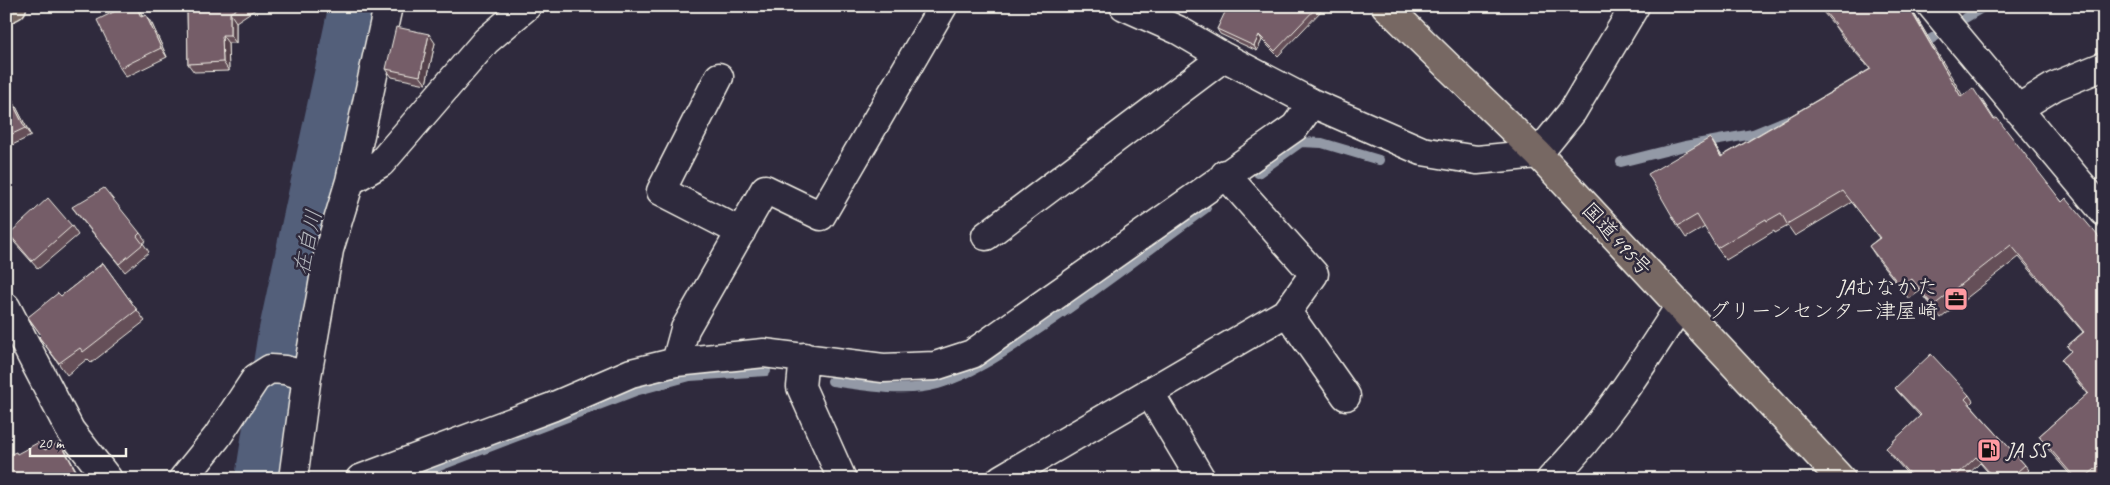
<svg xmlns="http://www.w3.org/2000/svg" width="2110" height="485" font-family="Caveat,'Klee One',sans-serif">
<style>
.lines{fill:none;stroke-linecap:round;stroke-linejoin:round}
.stream{stroke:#9399a6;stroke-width:10}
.river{stroke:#525e7a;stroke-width:58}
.minor-casing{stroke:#f4f1e8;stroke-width:31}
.major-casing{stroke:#f4f1e8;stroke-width:31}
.highway-casing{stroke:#f4f1e8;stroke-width:31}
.minor{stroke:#2f2a3d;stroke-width:28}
.major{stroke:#776864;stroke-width:28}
.highway{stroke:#776864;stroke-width:28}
.wall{fill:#655059;stroke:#f4f1e8}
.shaded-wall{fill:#524148;stroke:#f4f1e8}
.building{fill:#755d67;stroke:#f4f1e8}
.labels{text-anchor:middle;stroke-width:5;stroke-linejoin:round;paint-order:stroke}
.street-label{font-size:21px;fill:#f4f1e8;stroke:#2f2a3d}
.poi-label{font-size:21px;fill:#f4f1e8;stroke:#2f2a3d;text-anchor:end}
.water-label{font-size:22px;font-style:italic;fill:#b3b6bc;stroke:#2f2a3d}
</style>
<rect width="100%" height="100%" fill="#2f2a3d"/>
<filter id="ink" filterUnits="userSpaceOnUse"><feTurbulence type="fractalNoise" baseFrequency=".02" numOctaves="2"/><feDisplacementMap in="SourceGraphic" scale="10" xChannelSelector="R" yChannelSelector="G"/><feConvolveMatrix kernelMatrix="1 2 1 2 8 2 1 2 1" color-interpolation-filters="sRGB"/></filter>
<g filter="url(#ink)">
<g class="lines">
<path class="stream" d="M 1965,18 L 1985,6
M 1919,46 L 1936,36
M 1621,162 L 1685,146 L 1753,134 L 1787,120
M 1258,173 L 1301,142 L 1322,143 L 1379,160
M 832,381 C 865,386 905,393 938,384 C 972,374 1001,354 1031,334 C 1091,295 1148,250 1206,208
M 405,479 L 635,391 L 690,376 L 766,371"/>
<path class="river" d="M 264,479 L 286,340 L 358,6"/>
<g class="minor-casing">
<path id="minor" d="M 1124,6 L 1178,30 L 1224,57 L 1312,103 L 1422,151 L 1477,160 L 1538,154 L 1572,112 L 1635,6
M 1932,6 L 2104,212
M 719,77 L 661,191 L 741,232
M 2017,109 L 2055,86 L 2104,66
M 350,181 L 381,163 L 486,41 L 527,6
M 986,236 L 1224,57
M 6,307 L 70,430 L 108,479
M 1287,312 L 1346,396
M 804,357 L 801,387 L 842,479
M 676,362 L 685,329 L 765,189 L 821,216 L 943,6
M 1149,392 L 1201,479
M 183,479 L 217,437 L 256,378 L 270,369 L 285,370 L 307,376
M 293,479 L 307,376 L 329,250 L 350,181 L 388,6
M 360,479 L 552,407 L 631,373 L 676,362 L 764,353 L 883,368 L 935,366 L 972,354 L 1295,127 L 1312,103
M 1001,479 L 1287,312 L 1314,274 L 1225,174
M 1551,479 C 1602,428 1641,366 1680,306"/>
</g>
<g class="major-casing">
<path id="major" d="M 6,9 L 12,6"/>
</g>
<g class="highway-casing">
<path id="highway" d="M 1386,6 L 1538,154 L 1841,479"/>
</g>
<use href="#minor" class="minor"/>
<use href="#major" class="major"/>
<use href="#highway" class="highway"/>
</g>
<path class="wall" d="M 187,6 L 256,6 L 257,8 L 236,22 L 236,43 L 228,43 L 229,71 L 194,72 L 188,64 Z
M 1227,6 L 1321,6 L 1323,9 L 1278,56 L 1262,40 L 1257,51 L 1220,34 L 1217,29 L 1228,8 Z
M 1818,6 L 1909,6 L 1915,15 L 1962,96 L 1982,100 L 1995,120 L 2062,202 L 2104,243 L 2104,479 L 2074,479 L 2047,448 L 2039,436 L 2087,394 L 2069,371 L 2061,360 L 2071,351 L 2067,346 L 2083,332 L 2019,257 L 1941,318 L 1920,291 L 1909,299 L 1877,258 L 1869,246 L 1879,238 L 1852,202 L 1795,236 L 1788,226 L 1775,233 L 1774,231 L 1726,260 L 1717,248 L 1705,227 L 1686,238 L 1678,226 L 1710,138 L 1722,156 L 1870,69 L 1842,37 L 1834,25 Z
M 140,11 L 143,17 L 152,24 L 167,57 L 126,77 L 120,68 Z
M 435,43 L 426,84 L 392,77 L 386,69 Z
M 6,88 L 9,93 L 31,136 L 6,148 Z
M 72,207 L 140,233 L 146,241 L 143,243 L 149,252 L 125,272 L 78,215 Z
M 72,226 L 78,235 L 38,269 L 15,243 L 9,234 Z
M 103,263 L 145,321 L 91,363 L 87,359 L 67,375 L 39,337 L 41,335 L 28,317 L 61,296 Z
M 1895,388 L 1969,395 L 1973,401 L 1970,404 L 2025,465 L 2029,470 L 2020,479 L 1994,479 L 1980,463 L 1963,479 L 1912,479 L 1890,454 L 1886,448 L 1920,416 L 1899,393 Z"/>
<path class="shaded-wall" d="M 136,6 L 137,6 L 140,11 L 147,26 L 141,17 Z
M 1909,6 L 1915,15 L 1970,108 L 1961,97 Z
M 230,13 L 236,22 L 236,43 L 230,35 Z
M 146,15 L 152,24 L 167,57 L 161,48 Z
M 429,34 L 435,43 L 426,84 L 420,76 Z
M 222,35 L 228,43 L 229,71 L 223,62 Z
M 1259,35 L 1262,40 L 1257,51 L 1254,46 Z
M 6,88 L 9,93 L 31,136 L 25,128 L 6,90 Z
M 1710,138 L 1718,150 L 1729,169 L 1721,157 Z
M 60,442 L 65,450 L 81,479 L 80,479 Z"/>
<path class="building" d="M 126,6 L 136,6 L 141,17 L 146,15 L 161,48 L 120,68 L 97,20 Z
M 187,6 L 241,6 L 230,13 L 230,35 L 222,35 L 223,62 L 188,64 Z
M 1228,6 L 1318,6 L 1275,51 L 1259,35 L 1254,46 L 1217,29 Z
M 1820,6 L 1908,6 L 1961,97 L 1973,88 L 1994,120 L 1997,118 L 2062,202 L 2066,198 L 2104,243 L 2104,462 L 2083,479 L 2076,479 L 2039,436 L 2088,393 L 2061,360 L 2071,351 L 2067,346 L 2084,332 L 2011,245 L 1933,306 L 1912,279 L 1901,287 L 1869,246 L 1880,238 L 1843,191 L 1787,224 L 1781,213 L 1767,221 L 1766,219 L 1717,248 L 1697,215 L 1678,226 L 1648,174 L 1710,138 L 1721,157 L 1871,69 L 1834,25 L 1835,24 Z
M 396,27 L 429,34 L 420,76 L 386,69 Z
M 6,90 L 25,128 L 6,137 Z
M 104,188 L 140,233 L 137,236 L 143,244 L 119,264 L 72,207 Z
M 48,198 L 72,226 L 32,261 L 9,234 Z
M 103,263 L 137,310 L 83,352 L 80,348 L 59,363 L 39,337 L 41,335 L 28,317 L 58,293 L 61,296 Z
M 1931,354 L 1969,395 L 1965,399 L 2025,465 L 2009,479 L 1995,479 L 1976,457 L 1953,479 L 1914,479 L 1886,448 L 1921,415 L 1895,388 Z
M 41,441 L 45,450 L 60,442 L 80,479 L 6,479 L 6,456 L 16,452 L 17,454 Z"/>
</g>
<defs>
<g id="office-square" transform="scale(1.25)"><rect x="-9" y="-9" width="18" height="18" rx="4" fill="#ff9aa2" stroke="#2f2a3d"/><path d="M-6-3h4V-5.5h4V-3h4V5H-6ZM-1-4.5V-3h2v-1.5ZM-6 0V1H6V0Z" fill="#111"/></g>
<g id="fuel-square" transform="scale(1.25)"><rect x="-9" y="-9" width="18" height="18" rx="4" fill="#ff9aa2" stroke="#2f2a3d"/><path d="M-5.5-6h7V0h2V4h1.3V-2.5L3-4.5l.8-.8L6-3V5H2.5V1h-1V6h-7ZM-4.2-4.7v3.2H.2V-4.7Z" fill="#111"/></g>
</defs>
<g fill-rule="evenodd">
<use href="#office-square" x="1956" y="299"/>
<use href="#fuel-square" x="1989" y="450"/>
</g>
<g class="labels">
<g class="street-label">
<text transform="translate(1617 239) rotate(47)" y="7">国道495号</text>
</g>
<g class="poi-label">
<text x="1938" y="294">JAむなかた<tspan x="1938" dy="24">グリーンセンター津屋崎</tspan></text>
<text x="2006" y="457" text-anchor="start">JA SS</text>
</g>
<g class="water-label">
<text transform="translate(307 242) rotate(-78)" y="8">在自川</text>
</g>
</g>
<rect width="2110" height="485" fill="none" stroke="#2f2a3d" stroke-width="25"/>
<rect x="12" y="12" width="2085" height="460" fill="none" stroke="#f4f1e8" stroke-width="2" filter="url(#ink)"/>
<path d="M30 448v8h96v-8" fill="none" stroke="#f4f1e8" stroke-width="2.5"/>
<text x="38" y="448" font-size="15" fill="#f4f1e8" stroke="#2f2a3d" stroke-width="4" paint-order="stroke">20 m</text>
</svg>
